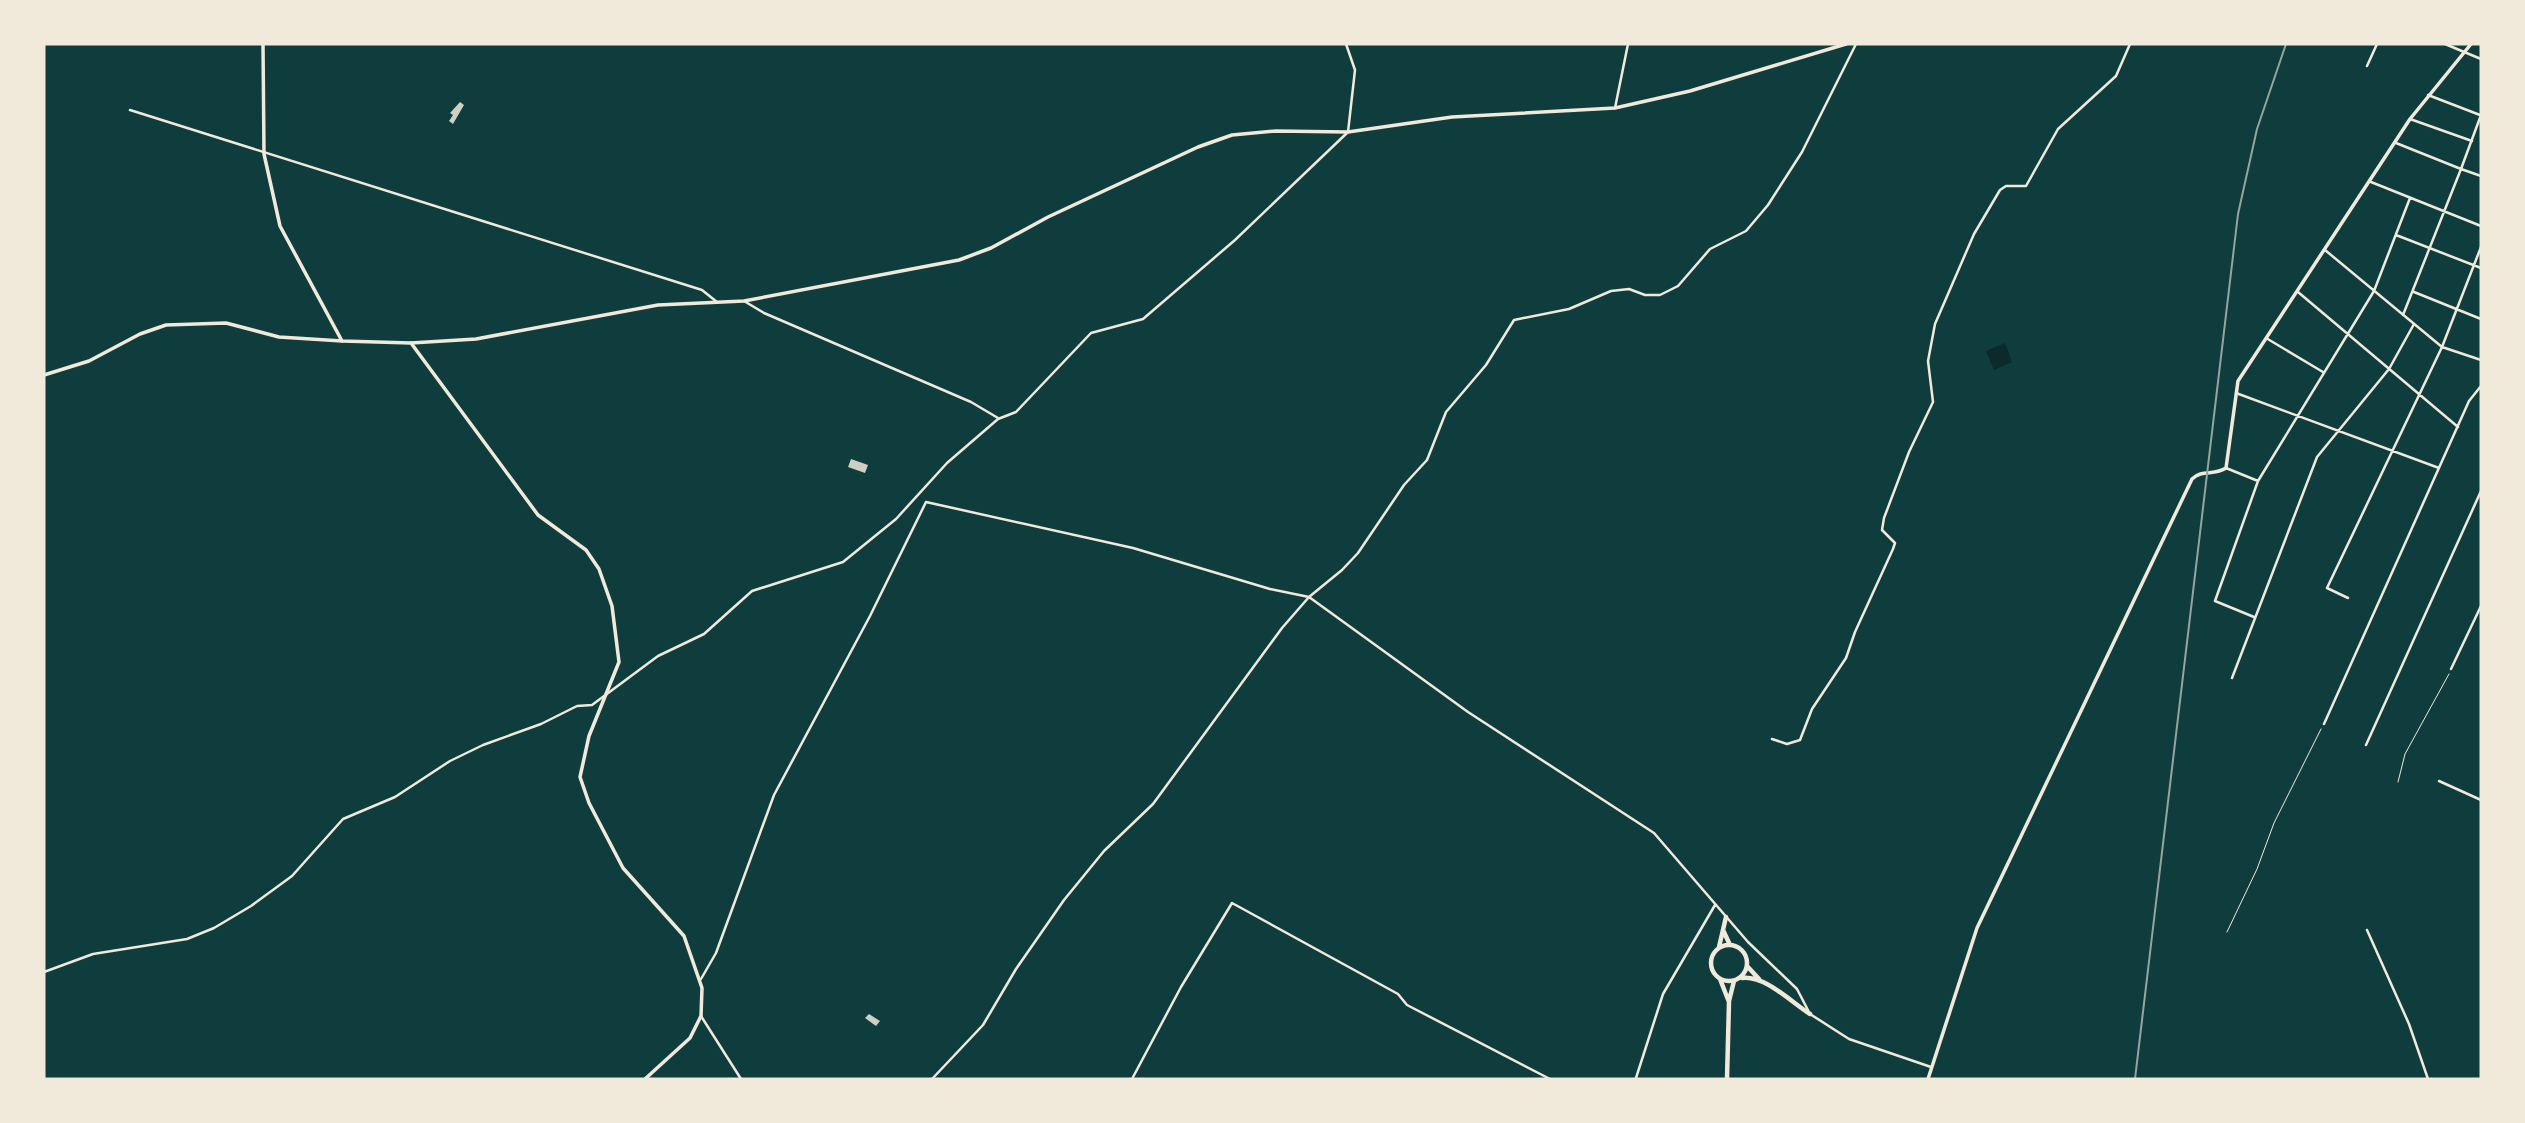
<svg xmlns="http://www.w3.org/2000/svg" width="2525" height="1123" font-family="Roboto,sans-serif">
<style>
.water{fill:#0a2a2b}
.building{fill:#cfcfc3}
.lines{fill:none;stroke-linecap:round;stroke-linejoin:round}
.path{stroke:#f1e9da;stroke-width:1}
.minor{stroke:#f1e9da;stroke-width:2.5}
.tertiary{stroke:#f1e9da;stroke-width:3.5}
.secondary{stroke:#f1e9da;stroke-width:3.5}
.primary{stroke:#f1e9da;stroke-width:4.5}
.rail{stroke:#97a49c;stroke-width:2}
</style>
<rect width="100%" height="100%" fill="#0f3d3e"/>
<path class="water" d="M 2005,343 L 2012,362 L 1994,370 L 1986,351 Z"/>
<path class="building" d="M 460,102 L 464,105 L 453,124 L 449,121 L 453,115 L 450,113 Z
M 851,459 L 868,465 L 865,473 L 848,467 Z
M 869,1014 L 880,1021 L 876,1026 L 865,1018 Z"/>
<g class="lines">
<path class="path" d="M 2398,782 L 2405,754 L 2449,674
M 2227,932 L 2257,869 L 2274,823 L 2321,729"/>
<path class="minor" d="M 2445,44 L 2481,59
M 2367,66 L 2377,44
M 2428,95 L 2480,115
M 1615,108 L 1628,44
M 130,110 L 702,290 L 717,302
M 2481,115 L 2461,169 L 2481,176
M 2410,119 L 2472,141
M 2396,143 L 2461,169 L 2403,315
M 2371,182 L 2481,226
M 2396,235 L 2481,268
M 2325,250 L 2442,347 L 2481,360
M 2298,292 L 2458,427
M 2414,292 L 2481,319
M 744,301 L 764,313 L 971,402 L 998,418
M 2266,338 L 2323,372
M 2236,393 L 2439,468
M 2226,468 L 2258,481
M 2348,598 L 2327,588 L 2442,347 L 2481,247
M 2254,617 L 2215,601 L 2258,481 L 2374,291 L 2410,198
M 2451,669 L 2481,606
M 2232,678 L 2317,457 L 2389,369 L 2414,324
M 2324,724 L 2469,401 L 2481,386
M 1772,739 L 1787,744 L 1800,740 L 1812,709 L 1846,658 L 1855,632 L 1893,549 L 1895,543 L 1882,530 L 1884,518 L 1909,452 L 1933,402 L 1928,361 L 1935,324 L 1974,234 L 2000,190 L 2006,186 L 2026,186 L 2058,129 L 2116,76 L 2130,44
M 2366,745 L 2481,491
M 2439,781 L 2481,800
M 2367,930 L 2409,1024 L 2428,1079
M 44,972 L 93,954 L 187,939 L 214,928 L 251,906 L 292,876 L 343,819 L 395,797 L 450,761 L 483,745 L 541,724 L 577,706 L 592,705 L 658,656 L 704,634 L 752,591 L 843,562 L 896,519 L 947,463 L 998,419 L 1016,412 L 1091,333 L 1143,319 L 1235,240 L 1348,132 L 1355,70 L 1346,44
M 701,979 L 716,953 L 774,795 L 870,616 L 926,502 L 1133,548 L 1270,589 L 1309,597 L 1468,712 L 1654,833 L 1748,942 L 1797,989 L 1810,1014 L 1849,1039 L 1931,1067
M 701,1016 L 741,1079
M 1636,1078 L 1663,994 L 1715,905
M 932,1079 L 983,1025 L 1016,969 L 1064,900 L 1104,851 L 1153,804 L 1282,628 L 1309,597 L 1342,570 L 1358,553 L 1404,485 L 1427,460 L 1446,412 L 1486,365 L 1514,320 L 1569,309 L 1611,291 L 1629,289 L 1645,295 L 1660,295 L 1678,286 L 1710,249 L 1746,231 L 1768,205 L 1802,152 L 1856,44
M 1132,1079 L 1181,987 L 1232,903 L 1398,994 L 1407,1005 L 1550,1079"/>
<path class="tertiary" d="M 263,44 L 264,154 L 280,226 L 342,341
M 411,343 L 538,515 L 586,550 L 599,569 L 612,606 L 619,662 L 589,736 L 580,777 L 589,803 L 623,868 L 684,936 L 702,988 L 701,1016 L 690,1038 L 645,1079
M 1928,1079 L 1977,928 L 2192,479 C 2202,469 2214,476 2226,468 L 2238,381 L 2410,119 L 2471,44"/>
<path class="secondary" d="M 44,375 L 89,361 L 140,334 L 166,325 L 226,323 L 279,337 L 342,341 L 411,343 L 476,339 L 658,305 L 744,301 L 959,260 L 991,248 L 1048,217 L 1198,147 L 1232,135 L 1276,131 L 1348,132 L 1452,117 L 1615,108 L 1690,91 L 1846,44"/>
<path class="primary" d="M 1723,930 L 1730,945
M1711 963a18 18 0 1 1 36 0a18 18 0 1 1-36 0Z
M 1719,947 L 1726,917
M 1747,966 L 1759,979
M 1742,978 C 1765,975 1791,1002 1810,1014
M 1720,979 L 1729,1002 L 1727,1079
M 1729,1001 L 1734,981"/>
<path class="rail" d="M 2135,1079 L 2238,214 L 2257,129 L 2286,44"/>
</g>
<rect width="2525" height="1123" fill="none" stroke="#f1e9da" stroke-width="91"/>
</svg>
